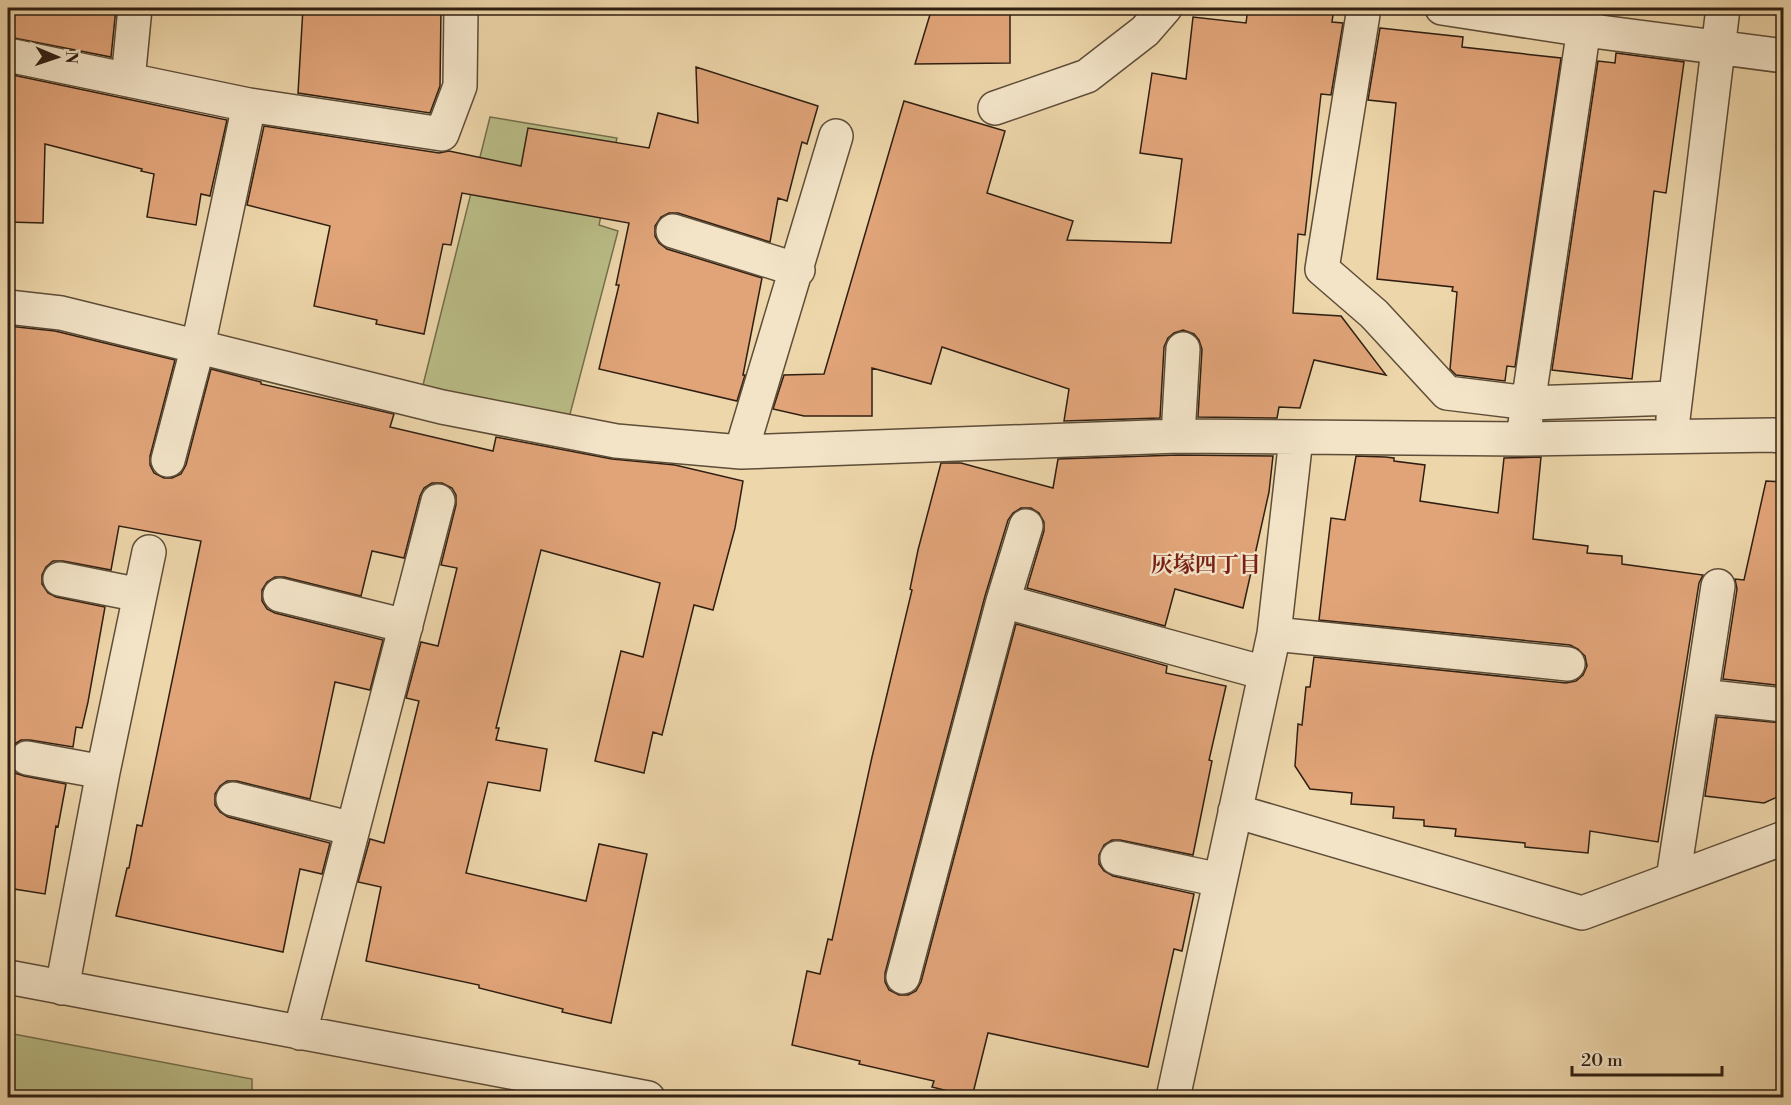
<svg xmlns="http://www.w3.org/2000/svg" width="1791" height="1105" font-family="'Libre Bodoni','Noto Serif JP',serif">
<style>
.park{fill:#babd87;stroke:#746e4c;stroke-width:1.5}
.building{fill:#e1a479;stroke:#2f1f12;stroke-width:1.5}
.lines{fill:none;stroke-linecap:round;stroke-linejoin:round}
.minor-casing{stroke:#5e4d38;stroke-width:36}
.minor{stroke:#f3e4c8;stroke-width:33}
.labels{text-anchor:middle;stroke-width:4.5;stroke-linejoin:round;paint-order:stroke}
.neighbourhood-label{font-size:22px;font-weight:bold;fill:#7a1f14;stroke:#f3e4c8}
</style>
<rect width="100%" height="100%" fill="#edd6aa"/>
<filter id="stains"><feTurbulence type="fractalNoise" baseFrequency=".00333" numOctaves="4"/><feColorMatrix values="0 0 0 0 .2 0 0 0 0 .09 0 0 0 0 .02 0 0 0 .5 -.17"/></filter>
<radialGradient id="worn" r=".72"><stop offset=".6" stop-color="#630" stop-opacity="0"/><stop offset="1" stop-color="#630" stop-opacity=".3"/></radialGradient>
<path class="park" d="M 490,117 L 617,138 L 599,225 L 618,231 L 569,418 L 422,389 Z
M 8,1033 L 252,1079 L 252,1097 L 8,1097 Z"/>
<path class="building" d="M 10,8 L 116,8 L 111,57 L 9,37 Z
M 303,8 L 441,8 L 440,86 L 430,113 L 298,93 Z
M 932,8 L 1010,8 L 1010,63 L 915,64 Z
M 1248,8 L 1334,8 L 1332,22 L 1343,23 L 1331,95 L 1321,94 L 1305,235 L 1298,234 L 1293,313 L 1341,316 L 1386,375 L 1314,360 L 1300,408 L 1279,407 L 1277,418 L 1198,417 L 1202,349 L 1199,340 L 1194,334 L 1183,330 L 1174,333 L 1168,338 L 1164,347 L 1160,418 L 1064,421 L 1069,389 L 942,347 L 931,384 L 872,368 L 872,416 L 804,416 L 773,409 L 784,375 L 824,374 L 904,101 L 1005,131 L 987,193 L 1073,221 L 1067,240 L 1171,243 L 1182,159 L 1140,153 L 1152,73 L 1186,79 L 1193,17 L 1246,23 Z
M 1380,28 L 1463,37 L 1462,47 L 1561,58 L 1515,367 L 1507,366 L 1505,381 L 1456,375 L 1450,369 L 1457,292 L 1452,291 L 1453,287 L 1377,279 L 1396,103 L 1368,100 Z
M 1616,53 L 1684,62 L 1666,193 L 1654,191 L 1632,379 L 1552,370 L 1598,61 L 1615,63 Z
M 696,67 L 818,106 L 807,144 L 802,142 L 787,201 L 778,198 L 770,242 L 678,213 L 669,213 L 661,217 L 655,226 L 655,236 L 659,243 L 667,249 L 762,278 L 743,375 L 745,375 L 737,401 L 599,369 L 619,285 L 616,285 L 629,223 L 462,193 L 451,245 L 443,244 L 424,334 L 376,324 L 377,320 L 314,306 L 330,226 L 247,205 L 264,126 L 439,153 L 449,151 L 521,166 L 528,128 L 649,148 L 658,113 L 698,123 Z
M 8,74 L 227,120 L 210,196 L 201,194 L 196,225 L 147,217 L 154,174 L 141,171 L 142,169 L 45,144 L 43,223 L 8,222 Z
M 8,326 L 55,331 L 175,360 L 150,456 L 150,465 L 154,473 L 164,478 L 172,478 L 181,474 L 186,465 L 211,369 L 261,382 L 261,384 L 394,414 L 390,427 L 493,451 L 496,437 L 612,459 L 675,465 L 743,481 L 735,528 L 713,610 L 694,605 L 662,735 L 653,732 L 644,773 L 595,761 L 621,651 L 643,657 L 660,583 L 541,550 L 496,728 L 499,728 L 496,740 L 547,749 L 540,791 L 488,782 L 466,873 L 586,901 L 599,844 L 647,854 L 611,1023 L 562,1012 L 563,1009 L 479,988 L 479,985 L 366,961 L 381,887 L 358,882 L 370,839 L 384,843 L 419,701 L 406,698 L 421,642 L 438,646 L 457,568 L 441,565 L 456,505 L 456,495 L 452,488 L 442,483 L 432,483 L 424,488 L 420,496 L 404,558 L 372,551 L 361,596 L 284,577 L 275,577 L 267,582 L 262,590 L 262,601 L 267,609 L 275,613 L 383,640 L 370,690 L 335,682 L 310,799 L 237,781 L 227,781 L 220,786 L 215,794 L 215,805 L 220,812 L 228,817 L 330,843 L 322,874 L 300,869 L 283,952 L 116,916 L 127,868 L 129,868 L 137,825 L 142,826 L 201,541 L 119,526 L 111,570 L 63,561 L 53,561 L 46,567 L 42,575 L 42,584 L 48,593 L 56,597 L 105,607 L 88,702 L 82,728 L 76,727 L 73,747 L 30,740 L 21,740 L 13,745 L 9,754 L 9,764 L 15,773 L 24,776 L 66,784 L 58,827 L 56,826 L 45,894 L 8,888 Z
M 1178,455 L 1273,456 L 1269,492 L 1243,608 L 1175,589 L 1165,626 L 1027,588 L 1044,531 L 1044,522 L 1039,513 L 1031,508 L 1021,508 L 1013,513 L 1008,520 L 985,596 L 885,973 L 885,982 L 889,990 L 899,995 L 908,995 L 916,991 L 921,982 L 1016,624 L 1167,666 L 1166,673 L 1226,686 L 1209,760 L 1212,761 L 1193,855 L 1120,840 L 1112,840 L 1104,845 L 1099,855 L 1099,864 L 1104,871 L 1113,876 L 1194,894 L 1182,951 L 1174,949 L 1148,1067 L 988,1033 L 972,1097 L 932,1087 L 934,1081 L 859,1064 L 860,1061 L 792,1045 L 807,971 L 820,974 L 828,939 L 832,940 L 872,757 L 912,590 L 910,589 L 918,550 L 941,463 L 961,463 L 1053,488 L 1058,459 Z
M 1356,456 L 1385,457 L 1394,458 L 1394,461 L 1425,465 L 1420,501 L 1498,513 L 1504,458 L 1541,457 L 1533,539 L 1588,546 L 1587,553 L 1622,556 L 1622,564 L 1703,575 L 1699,583 L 1658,842 L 1590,831 L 1588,853 L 1525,847 L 1525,843 L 1455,836 L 1456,829 L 1424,826 L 1424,820 L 1393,818 L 1394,807 L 1351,804 L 1352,793 L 1310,789 L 1295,766 L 1298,724 L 1302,725 L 1306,687 L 1310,687 L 1314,657 L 1566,683 L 1576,681 L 1583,675 L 1587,666 L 1585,656 L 1578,649 L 1570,645 L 1319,620 L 1331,518 L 1345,520 Z
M 1766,481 L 1784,482 L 1784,686 L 1723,679 L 1737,589 L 1735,579 L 1744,580 Z
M 1717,717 L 1784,723 L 1784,794 L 1764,803 L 1705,796 Z"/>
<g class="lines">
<g class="minor-casing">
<path id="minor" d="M 1364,8 L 1322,269 L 1374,314 L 1447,393 L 1529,403 L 1674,398
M 1442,8 L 1585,30 L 1784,56
M 8,55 L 249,105 L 442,134 L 460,86 L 461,8
M 128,80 L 135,8
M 995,108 L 1087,76 L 1145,31 L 1165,8
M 673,231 L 798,270
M 8,307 L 61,313 L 442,407 L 616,441 L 741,452 L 1178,436 L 1523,439 L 1773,435 L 1784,437
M 1673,419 L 1723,8
M 1525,424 L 1587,8
M 1178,436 L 1183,349
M 741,452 L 836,136
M 168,460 L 198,346 L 249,105
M 1026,526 L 1003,601 L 1265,673
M 60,579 L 140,595
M 280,595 L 406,626
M 1274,634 L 1568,664
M 1701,696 L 1784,705
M 27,758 L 103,772
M 233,799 L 353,829
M 1235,811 L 1582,913 L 1784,838
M 1117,858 L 1220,880
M 1673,879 L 1718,586
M 8,977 L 648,1098
M 903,977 L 1003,601
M 62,988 L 103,772 L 149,552
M 300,1033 L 438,501
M 1173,1098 L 1274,634 L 1296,438"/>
</g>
<use href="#minor" class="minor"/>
</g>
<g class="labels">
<g class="neighbourhood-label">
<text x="1206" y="572">灰塚四丁目</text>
</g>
</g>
<rect width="1791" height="1105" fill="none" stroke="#edd6aa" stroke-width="30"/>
<rect x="9" y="9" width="1773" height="1087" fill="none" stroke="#2f1f12" stroke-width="3"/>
<rect x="15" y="15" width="1761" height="1075" fill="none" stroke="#2f1f12" stroke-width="1.5"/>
<g transform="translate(57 57) rotate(92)" stroke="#f3e4c8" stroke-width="4.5" paint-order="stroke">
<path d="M0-4.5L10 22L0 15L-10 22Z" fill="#2f1f12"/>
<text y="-9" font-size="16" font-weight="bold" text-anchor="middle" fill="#2f1f12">N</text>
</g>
<path d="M1572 1066v9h150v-9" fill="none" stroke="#2f1f12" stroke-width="3"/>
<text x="1581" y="1066" font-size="18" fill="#2f1f12" stroke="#f3e4c8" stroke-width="4.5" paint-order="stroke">20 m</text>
<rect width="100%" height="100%" filter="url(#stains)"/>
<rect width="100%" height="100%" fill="url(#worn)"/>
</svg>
